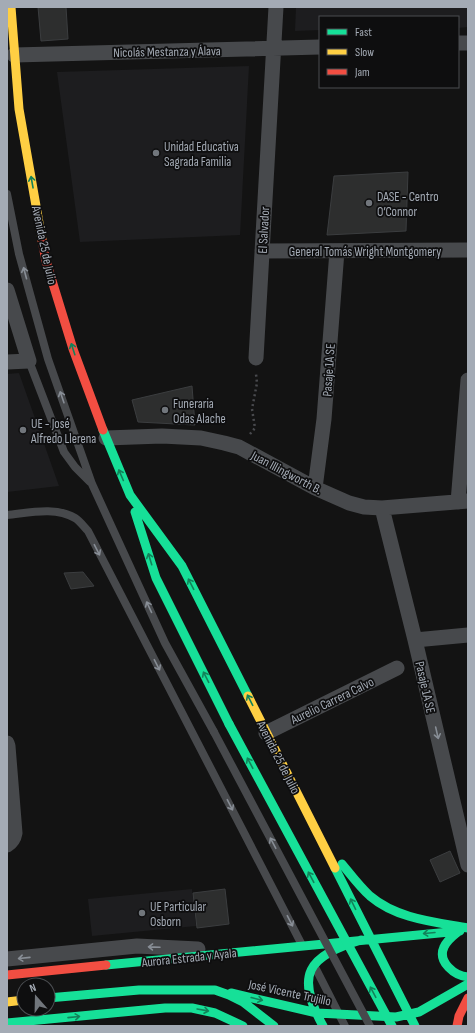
<svg xmlns="http://www.w3.org/2000/svg" width="475" height="1033" font-family="'Sofia Sans Condensed',sans-serif">
<style>
.built{fill:#1d1d1f}
.building{fill:#2d2e2e;stroke:#3b3d3f}
.lines{fill:none;stroke-linecap:round;stroke-linejoin:round}
.path{stroke:#494a4e;stroke-width:2.5;stroke-dasharray:2 3;stroke-linecap:butt}
.lane{stroke:#47494c;stroke-width:8}
.street{stroke:#47494c;stroke-width:15}
.fast{stroke:#16e098;stroke-width:9}
.slow{stroke:#ffcf43;stroke-width:9}
.jam{stroke:#f24e42;stroke-width:9}
.lane-bridge{stroke:#47494c;stroke-width:8}
.fast-bridge{stroke:#16e098;stroke-width:9}
.oneway{stroke:#12825a}
.oneway2{stroke:#888e96}
.poi-dot{fill:#71767c;stroke:#0e0e0f;stroke-width:1.5}
.labels{text-anchor:middle;stroke-width:3.5;stroke-linejoin:round;paint-order:stroke}
.street-label{font-size:13px;fill:#a4abb5;stroke:#0e0e0f}
.poi-label{font-size:13px;fill:#a4abb5;stroke:#0e0e0f;text-anchor:start}
</style>
<rect width="100%" height="100%" fill="#131313"/>
<path class="built" d="M 296,7 L 468,7 L 468,27 L 458,28 L 458,17 L 320,17 L 320,30 L 295,31 Z
M 249,66 L 240,235 L 80,242 L 57,72 Z
M 19,373 L 59,486 L 7,492 L 7,374 Z
M 192,889 L 196,926 L 92,936 L 88,899 Z"/>
<path class="building" d="M 38,7 L 66,7 L 68,39 L 41,41 Z
M 408,172 L 406,231 L 327,235 L 334,176 Z
M 192,386 L 195,425 L 138,422 L 132,400 Z
M 83,572 L 94,586 L 71,589 L 64,573 Z
M 450,851 L 460,873 L 440,882 L 430,860 Z
M 225,889 L 229,924 L 197,928 L 193,893 Z"/>
<g class="lines">
<path class="path" d="M 250,434 L 255,428 L 252,409 L 257,383 L 256,374"/>
<path class="lane" d="M 7,194 L 19,254 L 48,359 L 92,484 L 165,643 L 214,732
M 29,361 L 64,452 L 75,467 L 90,482
M 7,515 C 28,513 55,506 75,518 C 80,521 84,527 88,531 L 302,945
M 316,969 L 345,1026"/>
<path class="street" d="M 458,43 L 468,43
M 14,55 L 320,47
M 262,251 L 468,250
M 7,290 L 29,361 L 7,362
M 256,358 L 276,7
M 106,438 L 162,436 L 201,438 L 224,443 L 239,447 L 315,488 L 349,503 L 364,507 L 382,508 L 468,501
M 315,488 L 324,419 L 337,251
M 458,502 L 468,380
M 382,508 L 415,640 L 468,865
M 415,640 L 468,635
M 266,733 L 397,668
M 7,743 L 8,746 L 15,833 C 14,839 12,842 7,845
M 7,959 L 137,946 L 198,949"/>
<path class="fast" d="M 103,430 L 130,495 L 182,566 L 248,696
M 135,512 L 156,578 L 229,724
M 342,864 C 351,875 360,887 370,896 C 397,919 435,922 468,928
M 335,868 L 415,1026
M 459,931 C 453,936 447,940 444,947 C 437,962 455,976 468,977
M 106,965 L 460,931
M 231,993 L 317,1013 L 396,1017 L 419,1012 L 468,984
M 48,998 L 139,990 L 215,990 L 229,995 L 243,1002 L 274,1026
M 7,1023 L 165,1008 L 192,1008 L 215,1013 L 243,1026
M 323,1026 C 295,975 307,956 361,940"/>
<path class="slow" d="M 11,7 L 19,109 L 42,240
M 248,696 L 335,868
M 7,1002 L 24,1000"/>
<path class="jam" d="M 42,240 L 46,261 L 73,349 L 103,430
M 7,975 L 106,965
M 457,1026 L 459,1016 L 468,998"/>
<path class="lane-bridge" d="M 214,732 L 370,1026"/>
<path class="fast-bridge" d="M 229,724 L 392,1026"/>
</g>
<defs><path id="oneway-shaft" d="M-6 0H5M1.5-3L5.5 0L1.5 3" fill="none" stroke-width="1.6" stroke-linecap="round" stroke-linejoin="round"/></defs>
<g class="oneway">
<use href="#oneway-shaft" transform="translate(32 182) rotate(-100)"/>
<use href="#oneway-shaft" transform="translate(73 349) rotate(-108)"/>
<use href="#oneway-shaft" transform="translate(121 475) rotate(-113)"/>
<use href="#oneway-shaft" transform="translate(150 559) rotate(-107)"/>
<use href="#oneway-shaft" transform="translate(191 584) rotate(-117)"/>
<use href="#oneway-shaft" transform="translate(206 677) rotate(-117)"/>
<use href="#oneway-shaft" transform="translate(250 700) rotate(-117)"/>
<use href="#oneway-shaft" transform="translate(250 763) rotate(-118)"/>
<use href="#oneway-shaft" transform="translate(311 877) rotate(-118)"/>
<use href="#oneway-shaft" transform="translate(353 904) rotate(-116)"/>
<use href="#oneway-shaft" transform="translate(429 933) rotate(175)"/>
<use href="#oneway-shaft" transform="translate(373 992) rotate(-118)"/>
<use href="#oneway-shaft" transform="translate(257 999) rotate(14)"/>
<use href="#oneway-shaft" transform="translate(203 1010) rotate(10)"/>
<use href="#oneway-shaft" transform="translate(74 1017) rotate(-6)"/>
</g>
<g class="oneway2">
<use href="#oneway-shaft" transform="translate(25 273) rotate(-105)"/>
<use href="#oneway-shaft" transform="translate(62 397) rotate(-109)"/>
<use href="#oneway-shaft" transform="translate(97 550) rotate(63)"/>
<use href="#oneway-shaft" transform="translate(149 607) rotate(-115)"/>
<use href="#oneway-shaft" transform="translate(157 665) rotate(63)"/>
<use href="#oneway-shaft" transform="translate(437 733) rotate(77)"/>
<use href="#oneway-shaft" transform="translate(230 805) rotate(63)"/>
<use href="#oneway-shaft" transform="translate(273 843) rotate(-118)"/>
<use href="#oneway-shaft" transform="translate(290 921) rotate(63)"/>
<use href="#oneway-shaft" transform="translate(154 947) rotate(-178)"/>
<use href="#oneway-shaft" transform="translate(24 958) rotate(174)"/>
</g>
<g class="poi-dot">
<circle cx="156" cy="153" r="4"/>
<circle cx="369" cy="203" r="4"/>
<circle cx="165" cy="410" r="4"/>
<circle cx="23" cy="430" r="4"/>
<circle cx="142" cy="913" r="4"/>
</g>
<g class="labels">
<g class="street-label">
<text transform="translate(167 51) rotate(-1)" y="5">Nicolás Mestanza y Álava</text>
<text transform="translate(263 230) rotate(-87)" y="5">El Salvador</text>
<text transform="translate(45 245) rotate(78)" y="5">Avenida 25 de Julio</text>
<text x="365" y="256">General Tomás Wright Montgomery</text>
<text transform="translate(328 370) rotate(-86)" y="5">Pasaje 1A SE</text>
<text transform="translate(287 472) rotate(28)" y="5">Juan Illingworth B.</text>
<text transform="translate(426 687) rotate(77)" y="5">Pasaje 1A SE</text>
<text transform="translate(332 700) rotate(-26)" y="5">Aurelio Carrera Calvo</text>
<text transform="translate(279 757) rotate(63)" y="5">Avenida 25 de Julio</text>
<text transform="translate(189 957) rotate(-6)" y="5">Aurora Estrada y Ayala</text>
<text transform="translate(290 992) rotate(12)" y="5">José Vicente Trujillo</text>
</g>
<g class="poi-label">
<text x="164" y="151">Unidad Educativa<tspan x="164" dy="15">Sagrada Familia</tspan></text>
<text x="377" y="201">DASE - Centro<tspan x="377" dy="15">O’Connor</tspan></text>
<text x="173" y="408">Funeraria<tspan x="173" dy="15">Odas Alache</tspan></text>
<text x="31" y="428">UE - José<tspan x="31" dy="15">Alfredo Llerena</tspan></text>
<text x="150" y="911">UE Particular<tspan x="150" dy="15">Osborn</tspan></text>
</g>
</g>
<rect width="475" height="1033" fill="none" stroke="#a4abb5" stroke-width="16"/>
<rect x="319" y="16" width="140" height="72" fill="#0e0e0f" stroke="#4a4d51"/>
<rect x="327" y="29" width="20" height="6" fill="#16e098" stroke="#4a4d51"/>
<text x="355" y="36" font-size="12" fill="#a4abb5">Fast</text>
<rect x="327" y="49" width="20" height="6" fill="#ffcf43" stroke="#4a4d51"/>
<text x="355" y="56" font-size="12" fill="#a4abb5">Slow</text>
<rect x="327" y="69" width="20" height="6" fill="#f24e42" stroke="#4a4d51"/>
<text x="355" y="76" font-size="12" fill="#a4abb5">Jam</text>
<g transform="translate(36 997) rotate(340)"><circle r="19" fill="#0e0e0f" stroke="#4a4d51"/>
<path d="M0-3L7 15L0 10L-7 15Z" fill="#71767c"/>
<text y="-6" font-size="11" font-weight="bold" text-anchor="middle" fill="#a4abb5">N</text>
</g>
</svg>
